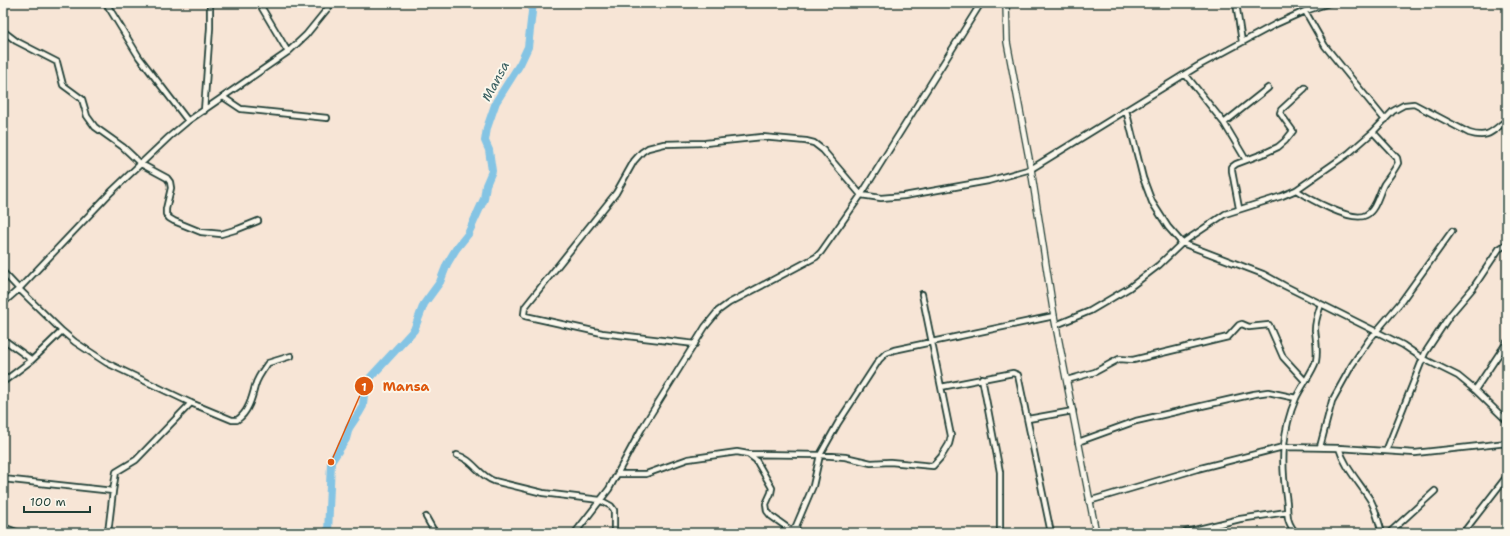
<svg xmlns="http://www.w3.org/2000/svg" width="1510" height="536" font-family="'Shantell Sans',sans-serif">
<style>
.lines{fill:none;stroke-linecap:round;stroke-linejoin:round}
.river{stroke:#84c4e4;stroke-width:8}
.minor-casing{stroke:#1f3d34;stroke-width:8}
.tertiary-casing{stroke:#1f3d34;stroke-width:8}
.minor{stroke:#fbf7ec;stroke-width:4.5}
.tertiary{stroke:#fbf7ec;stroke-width:5.5}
.labels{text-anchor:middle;stroke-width:4;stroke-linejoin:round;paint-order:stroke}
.water-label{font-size:13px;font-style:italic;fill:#385f60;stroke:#fbf7ec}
.leader{fill:none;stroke:#de580e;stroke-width:1.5}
.callout-dot{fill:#de580e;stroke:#fbf7ec;stroke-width:1.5}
.mark-label{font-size:12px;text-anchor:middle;font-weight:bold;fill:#fff}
.callout-label{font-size:13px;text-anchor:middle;font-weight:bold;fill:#de580e;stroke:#fbf7ec;stroke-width:4;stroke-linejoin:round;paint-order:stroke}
</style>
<rect width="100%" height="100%" fill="#f7e5d6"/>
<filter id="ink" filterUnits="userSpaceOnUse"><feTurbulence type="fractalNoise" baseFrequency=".025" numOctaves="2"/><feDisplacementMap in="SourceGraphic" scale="8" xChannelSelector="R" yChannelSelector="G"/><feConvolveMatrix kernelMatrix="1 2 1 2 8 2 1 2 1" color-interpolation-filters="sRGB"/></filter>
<g filter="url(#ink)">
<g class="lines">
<path class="river" d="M 328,533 L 331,462 L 346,439 L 349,428 L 359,413 L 363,406 L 364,394 L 368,380 L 414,330 L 424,304 L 440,282 L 447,264 L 456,249 L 468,234 L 484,199 L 486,185 L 492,171 L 489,150 L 485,141 L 487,128 L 496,102 L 520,64 L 528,47 L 533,3"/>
<g class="minor-casing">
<path id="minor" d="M 106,3 L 139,57 L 188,121
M 259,3 L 288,52
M 1236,3 L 1242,42
M 1305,11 L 1325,46 L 1385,120
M 3,31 L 16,41 L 57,62 L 63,85 L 82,99 L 87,116 L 95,127 L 123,147 L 141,164 L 167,178 L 170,182 L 171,188 L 166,209 L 166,214 L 169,218 L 174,221 L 201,232 L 221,234 L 238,229 L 258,221
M 1185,74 L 1224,123 L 1246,160
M 223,97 L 241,109 L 327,118
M 1126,110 L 1143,178 L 1152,202 L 1168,227 L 1182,243 L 1263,274 L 1285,286 L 1403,345 L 1422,358 L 1458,376 L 1475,390 L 1507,421
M 204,111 L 210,28 L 210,3
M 1224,123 L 1268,88
M 1296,190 C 1308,198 1352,223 1366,215 C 1376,210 1379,193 1384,184 C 1389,177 1394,171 1398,163 L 1397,158 L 1373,132
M 1239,208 L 1232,171 L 1232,167 L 1236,164 L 1265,153 L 1278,147 L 1285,141 L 1293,131 L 1280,113 L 1281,110 L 1305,88
M 3,272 L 19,289 L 3,303
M 1056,325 L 1090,311 L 1129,288 L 1159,265 L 1182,243 L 1225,214 L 1282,196 L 1296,190 L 1349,153 L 1373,132 L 1393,111 L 1404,105 L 1414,104 L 1469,133 C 1489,139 1492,131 1507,120
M 3,339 L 32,360
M 695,344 L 602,333 L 525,316 L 524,314 L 525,307 L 616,193 L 634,161 L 642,152 L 648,148 L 664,144 L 705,143 L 762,137 L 806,141 L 814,143 L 823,150 L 861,195 L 881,198 L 904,196 L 988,181 L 1031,169 L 1198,66 L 1276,24 L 1305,11 L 1329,3
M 291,356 L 268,363 C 263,370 257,378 255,386 C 252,398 248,413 237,420 L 232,420 L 191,403 L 107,363 L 75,342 L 62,331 L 19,289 L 111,192 L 169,137 L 188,121 L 288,52 L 306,35 L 332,3
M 982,378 L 1000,472 L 1000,533
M 1067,380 L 1095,372 L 1119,359 L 1133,360 L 1228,337 L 1239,325 L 1242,324 L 1249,327 L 1269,325 L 1283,357 L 1305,381
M 3,382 L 32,360 L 62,331
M 941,387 L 1013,373 L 1018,375 L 1051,533
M 1475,390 L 1507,342
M 1028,419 L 1073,411
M 1078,442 L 1136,421 L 1254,394 L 1268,392 L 1296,398
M 1320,447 L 1332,401 L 1352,365 L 1369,340 L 1401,302 L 1452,231
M 1339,448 C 1345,468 1360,483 1371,501 C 1376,511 1379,522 1382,533
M 1386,451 L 1425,353 L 1450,315 L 1473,288 L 1499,249 L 1507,244
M 748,454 L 820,455 L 845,457 L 871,463 L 890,462 L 933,466 L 941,457 L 949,444 L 951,436 L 922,294
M 457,455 C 474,460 478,475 494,481 L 543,493 L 600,500 L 611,506 L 614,510 L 614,533
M 618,474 L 646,474 L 688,459 L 737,452 L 748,454 L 756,460 L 772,488 L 771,493 L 766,504 L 767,511 L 771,516 L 792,531
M 3,479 L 113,491
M 1089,501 L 1197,469 L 1283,447 L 1339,448 L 1415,453 L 1507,443
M 426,517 L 435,533
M 796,526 L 798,533
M 3,527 L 19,533
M 108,533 L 113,491 L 116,472 L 136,460 L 191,403
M 575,533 L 609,489 L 641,430 L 705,327 L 718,311 L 729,303 L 816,257 L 821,252 L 861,195 L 981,3
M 790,533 L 796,526 L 813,486 L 820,455 L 838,423 L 879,360 L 886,353 L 894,350 L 1054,316
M 1182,533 L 1240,519 L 1287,512
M 1296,533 C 1284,519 1289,513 1286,496 C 1281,461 1282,431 1296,398 C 1301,387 1313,371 1316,361 C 1318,351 1316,340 1315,330 C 1315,321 1318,313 1321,304
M 1389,533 L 1435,491
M 1463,533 L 1507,476"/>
</g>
<g class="tertiary-casing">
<path id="tertiary" d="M 1006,3 L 1007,42 L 1031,169 L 1054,316 L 1096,533"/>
</g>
<use href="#minor" class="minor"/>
<use href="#tertiary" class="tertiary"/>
</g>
</g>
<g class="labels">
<g class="water-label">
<text transform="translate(495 81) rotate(-62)" y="5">Mansa</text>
</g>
</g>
<path class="leader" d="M331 462L364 386"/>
<g class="callout-dot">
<circle cx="331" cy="462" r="4"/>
<circle cx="364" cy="386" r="10"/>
</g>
<g class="mark-label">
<text x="364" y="391">1</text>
</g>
<g class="callout-label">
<text x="406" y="391">Mansa</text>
</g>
<rect width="1510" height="536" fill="none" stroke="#fbf7ec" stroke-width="16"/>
<rect x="8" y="8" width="1494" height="520" fill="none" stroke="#1f3d34" stroke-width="1.5" filter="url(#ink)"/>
<path d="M24 506v6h66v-6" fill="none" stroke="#1f3d34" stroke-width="2"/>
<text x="30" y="506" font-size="12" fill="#1f3d34" stroke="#fbf7ec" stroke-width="3" paint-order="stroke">100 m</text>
</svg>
